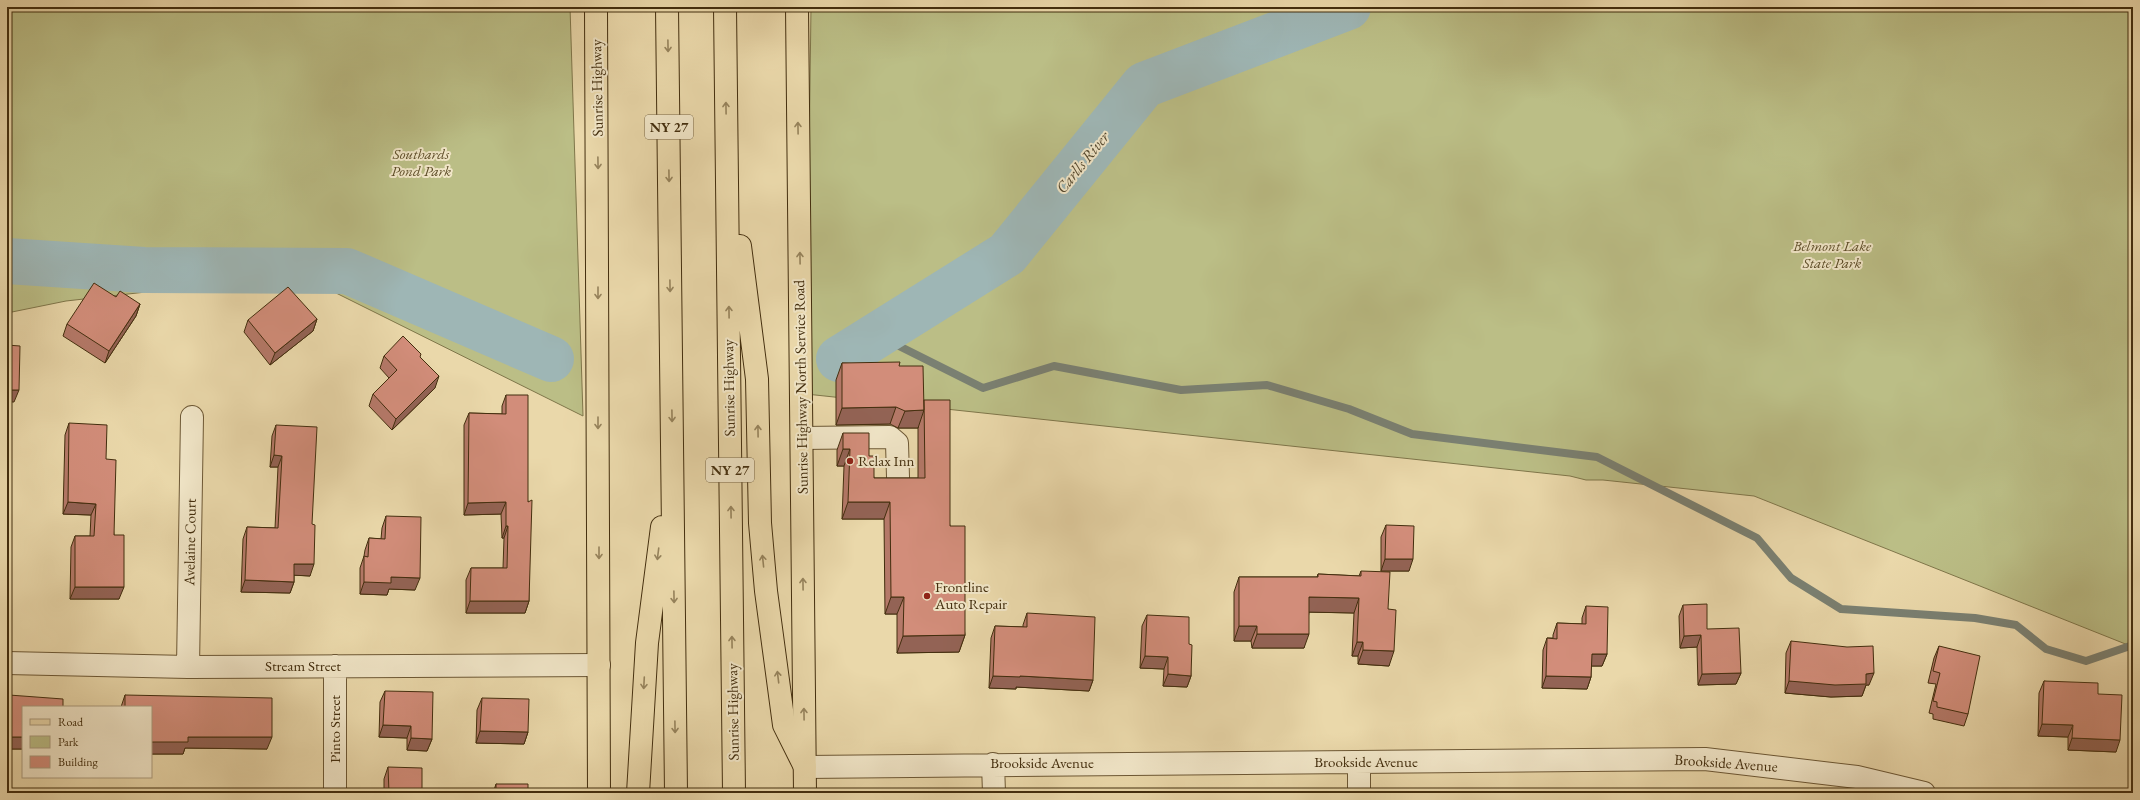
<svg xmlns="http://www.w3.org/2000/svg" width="2140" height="800" font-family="'EB Garamond',serif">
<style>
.green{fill:#bbbe86;stroke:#7f764a}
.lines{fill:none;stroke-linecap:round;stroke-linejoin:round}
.stream{stroke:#7a8072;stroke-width:8}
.river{stroke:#9eb6b5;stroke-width:46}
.minor-casing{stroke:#6d5835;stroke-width:24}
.major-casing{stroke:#432e0e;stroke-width:24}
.highway-casing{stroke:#432e0e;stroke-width:24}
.minor{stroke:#f1e6c8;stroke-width:22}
.major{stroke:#ead8aa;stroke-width:22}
.highway{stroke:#ead8aa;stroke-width:22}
.wall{fill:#b57969;stroke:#432e0e}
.shaded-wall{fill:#936355;stroke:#432e0e}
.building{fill:#d28d7a;stroke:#432e0e}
.oneway{stroke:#96835c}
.poi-dot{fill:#8f2418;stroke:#f1e6c8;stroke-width:1.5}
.labels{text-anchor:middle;stroke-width:4;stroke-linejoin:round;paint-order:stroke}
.shield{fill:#f1e6c8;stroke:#776546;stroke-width:1}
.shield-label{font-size:14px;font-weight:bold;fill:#432e0e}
.street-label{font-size:15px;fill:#432e0e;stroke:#f1e6c8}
.park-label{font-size:15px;font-style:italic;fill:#5b4b26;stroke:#f1e6c8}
.poi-label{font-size:15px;fill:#432e0e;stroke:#f1e6c8;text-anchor:start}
.water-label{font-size:16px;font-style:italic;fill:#55492f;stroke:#f1e6c8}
</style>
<rect width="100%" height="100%" fill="#ead8aa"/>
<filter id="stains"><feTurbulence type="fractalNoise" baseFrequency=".005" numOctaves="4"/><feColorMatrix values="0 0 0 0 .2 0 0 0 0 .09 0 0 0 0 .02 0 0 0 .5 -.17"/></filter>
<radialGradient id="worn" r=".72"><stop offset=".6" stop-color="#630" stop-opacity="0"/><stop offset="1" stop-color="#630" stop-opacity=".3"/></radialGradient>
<path class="green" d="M 7,7 L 570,7 L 583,416 L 328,289 L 146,292 L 66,301 L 7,313 Z
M 811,7 L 2133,7 L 2133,647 L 1754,496 L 1603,480 L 1586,480 L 1570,476 L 806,394 Z"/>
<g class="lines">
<path class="stream" d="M 877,335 L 983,388 L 1054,366 L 1181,390 L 1267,385 L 1349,409 L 1412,434 L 1597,457 L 1757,538 L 1791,578 L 1841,609 L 1975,618 L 2016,625 L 2046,649 L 2086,661 L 2133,645"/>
<path class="river" d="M 7,261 L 144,270 L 347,271 L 551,359
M 839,359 L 1007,254 L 1144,85 L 1348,7"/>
<g class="minor-casing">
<path id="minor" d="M 802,438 L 890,437 L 897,443 L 898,477
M 7,663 L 188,667 L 599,665
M 335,666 L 335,793
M 188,667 L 192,417
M 1359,762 L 1359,793
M 993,764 L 994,793
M 805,767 L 1705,759 L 1857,777 L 1924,793"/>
</g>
<g class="major-casing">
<path id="major" d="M 596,7 L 599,793
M 797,7 L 805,793"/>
</g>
<g class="highway-casing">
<path id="highway" d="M 667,7 L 676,793
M 725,7 L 734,793
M 740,246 L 757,379 L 760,523 L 766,591 L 784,725 L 805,767
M 638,793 L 647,643 L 662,527"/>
</g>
<use href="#minor" class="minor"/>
<use href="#major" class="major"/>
<use href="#highway" class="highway"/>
</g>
<path class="wall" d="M 116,297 L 140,304 L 136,316 L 105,363 L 63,336 L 67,324 Z
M 317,319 L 313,331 L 270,365 L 244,332 L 248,320 Z
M 384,356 L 420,357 L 435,388 L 392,430 L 369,406 L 373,394 L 389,378 L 380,368 Z
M 842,363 L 899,366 L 924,401 L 950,526 L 965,635 L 959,652 L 897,653 L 897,614 L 885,614 L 884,519 L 842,519 L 844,466 L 837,466 L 837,450 L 843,433 L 869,456 L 874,478 L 918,478 L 918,427 L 918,428 L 898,428 L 890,424 L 836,425 L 836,380 Z
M 506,395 L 528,502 L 529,601 L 525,613 L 466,613 L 466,580 L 471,568 L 503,568 L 504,538 L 502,538 L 501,514 L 464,515 L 464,425 L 469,413 L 502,414 L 502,406 Z
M 69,423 L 106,459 L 114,535 L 119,599 L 70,599 L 71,547 L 75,536 L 90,536 L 91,515 L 63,514 L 65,435 Z
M 276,425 L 310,576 L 294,575 L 294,582 L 290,593 L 241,592 L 243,539 L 247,527 L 275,528 L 278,467 L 270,467 L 272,436 Z
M 386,516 L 415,590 L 389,589 L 387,595 L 360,594 L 360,568 L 364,556 L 365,550 L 369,538 L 381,539 L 382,528 Z
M 1386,525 L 1409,571 L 1381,571 L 1381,537 Z
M 1361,571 L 1388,609 L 1389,666 L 1358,664 L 1358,656 L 1352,656 L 1354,613 L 1309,612 L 1304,648 L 1252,648 L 1251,641 L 1234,641 L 1234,592 L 1239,577 L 1317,577 L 1318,574 L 1359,576 Z
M 1683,605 L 1707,629 L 1741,673 L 1736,684 L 1698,685 L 1697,647 L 1680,648 L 1679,616 Z
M 1586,606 L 1607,654 L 1602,666 L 1591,666 L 1591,677 L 1587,689 L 1542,688 L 1543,650 L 1547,638 L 1553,638 L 1553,635 L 1557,623 L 1582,624 L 1582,618 Z
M 1027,613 L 1093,680 L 1089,691 L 1016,687 L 1016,689 L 989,688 L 991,638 L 995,626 L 1023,627 L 1023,625 Z
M 1147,615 L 1189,644 L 1191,676 L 1187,687 L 1163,686 L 1164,669 L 1140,668 L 1142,626 Z
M 1791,641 L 1869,685 L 1866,685 L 1862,696 L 1831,697 L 1785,693 L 1786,653 Z
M 1939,646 L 1968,714 L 1964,726 L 1933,719 L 1933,714 L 1929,713 L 1936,684 L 1928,683 L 1934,658 Z
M 2044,681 L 2098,694 L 2116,752 L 2068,750 L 2068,737 L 2038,736 L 2039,693 Z
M 385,691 L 432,739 L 427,751 L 407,750 L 407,738 L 379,737 L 380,702 Z
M 9,695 L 23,707 L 23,749 L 7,749 L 7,700 Z
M 125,695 L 267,749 L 185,748 L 183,754 L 151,754 L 151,707 L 121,707 Z
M 482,698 L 528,732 L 524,744 L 476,743 L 477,710 Z
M 388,767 L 422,793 L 384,793 L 384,779 Z
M 496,784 L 528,793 L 493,793 Z"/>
<path class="shaded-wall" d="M 140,304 L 136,316 L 105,363 L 109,351 Z
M 317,319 L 313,331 L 270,365 L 275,353 Z
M 439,376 L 435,388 L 392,430 L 396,419 Z
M 7,390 L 19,390 L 14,402 L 7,402 Z
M 896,407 L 890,424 L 836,425 L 842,408 Z
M 924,410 L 918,428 L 898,428 L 905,411 Z
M 843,449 L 850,449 L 844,466 L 837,466 Z
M 274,455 L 282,456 L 278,467 L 270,467 Z
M 68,502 L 96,504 L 91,515 L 63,514 Z
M 506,502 L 501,514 L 464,515 L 468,503 Z
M 848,502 L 890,502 L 884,519 L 842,519 Z
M 506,526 L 508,526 L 504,538 L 502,538 Z
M 1385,559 L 1413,559 L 1409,571 L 1381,571 Z
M 294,564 L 314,564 L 310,576 L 290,575 Z
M 391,577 L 420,578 L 415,590 L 389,589 L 387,595 L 360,594 L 364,582 Z
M 245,580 L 294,582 L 290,593 L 241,592 Z
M 75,587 L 124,587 L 119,599 L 70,599 Z
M 891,597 L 904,597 L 897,614 L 885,614 Z
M 1309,597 L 1359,598 L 1354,613 L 1304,612 Z
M 470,601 L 529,601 L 525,613 L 466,613 Z
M 1239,626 L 1257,626 L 1251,641 L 1234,641 Z
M 1257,634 L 1309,634 L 1304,648 L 1252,648 Z
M 965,635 L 959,652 L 897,653 L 903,636 Z
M 1701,635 L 1697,647 L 1680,648 L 1684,636 Z
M 1357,642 L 1363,642 L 1358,656 L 1352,656 Z
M 1363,650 L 1394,651 L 1389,666 L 1358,664 Z
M 1592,654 L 1607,654 L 1602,666 L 1587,666 Z
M 1145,656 L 1168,657 L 1164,669 L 1140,668 Z
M 1741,673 L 1736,684 L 1698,685 L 1702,674 Z
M 1874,673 L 1869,685 L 1866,685 L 1862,696 L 1831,697 L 1785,693 L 1789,681 L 1866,674 Z
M 1168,674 L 1191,676 L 1187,687 L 1163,686 Z
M 993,676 L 1020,676 L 1093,680 L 1089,691 L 1016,687 L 1016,689 L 989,688 Z
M 1546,676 L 1591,677 L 1587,689 L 1542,688 Z
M 2042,724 L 2073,725 L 2068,737 L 2038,736 Z
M 383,725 L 411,726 L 407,738 L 379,737 Z
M 480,731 L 528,732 L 524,744 L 476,743 Z
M 8,737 L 23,737 L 23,749 L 7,749 L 7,741 Z
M 188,737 L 272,737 L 267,749 L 185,748 L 183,754 L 151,754 L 151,742 Z
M 411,738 L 432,739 L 427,751 L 407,750 Z
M 2072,738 L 2120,740 L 2116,752 L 2068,750 Z"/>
<path class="building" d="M 94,283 L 116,297 L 120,291 L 140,304 L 109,351 L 67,324 Z
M 288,287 L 317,319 L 275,353 L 248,320 Z
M 403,336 L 421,354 L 420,357 L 439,376 L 396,419 L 373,394 L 397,370 L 384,356 Z
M 7,345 L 20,346 L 19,390 L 7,390 Z
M 900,362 L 899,366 L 923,366 L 924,410 L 905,411 L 896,407 L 842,408 L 842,363 Z
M 506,395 L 528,395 L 528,502 L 532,500 L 529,601 L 470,601 L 471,568 L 507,568 L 508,526 L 506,526 L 506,502 L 468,503 L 469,413 L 506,414 Z
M 924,400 L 950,400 L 950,526 L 965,526 L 965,635 L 903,636 L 904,597 L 891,597 L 890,502 L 848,502 L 850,449 L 843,449 L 843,433 L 869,433 L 869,456 L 874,456 L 874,478 L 925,478 Z
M 69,423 L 107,425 L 106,459 L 116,460 L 114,535 L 124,535 L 124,587 L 75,587 L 75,536 L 94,536 L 96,504 L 68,502 Z
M 276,425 L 317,427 L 312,524 L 315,525 L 314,564 L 294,564 L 294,582 L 245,580 L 247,527 L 278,528 L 282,456 L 274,455 Z
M 386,516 L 421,517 L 420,578 L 391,577 L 391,583 L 364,582 L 364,556 L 368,557 L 369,538 L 385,539 Z
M 1386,525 L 1414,526 L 1413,559 L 1385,559 Z
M 1361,571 L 1390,572 L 1388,609 L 1396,610 L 1394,651 L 1363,650 L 1363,642 L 1357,642 L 1359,598 L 1309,597 L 1309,634 L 1257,634 L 1257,626 L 1239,626 L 1239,577 L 1318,577 L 1318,574 L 1361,576 Z
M 1707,604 L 1707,629 L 1739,628 L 1741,673 L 1702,674 L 1701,635 L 1684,636 L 1683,605 Z
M 1586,606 L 1608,607 L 1607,654 L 1592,654 L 1591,677 L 1546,676 L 1547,638 L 1557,639 L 1557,623 L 1586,624 Z
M 1027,613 L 1095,617 L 1093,680 L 1020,676 L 1020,677 L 993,676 L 995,626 L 1027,627 Z
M 1147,615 L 1189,617 L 1189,644 L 1192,645 L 1191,676 L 1168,674 L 1168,657 L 1145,656 Z
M 1791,641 L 1847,647 L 1873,646 L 1874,673 L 1866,674 L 1866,684 L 1835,685 L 1789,681 Z
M 1939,646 L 1980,656 L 1968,714 L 1937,707 L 1937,702 L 1933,701 L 1940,673 L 1933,671 Z
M 2044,681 L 2098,683 L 2098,694 L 2122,695 L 2120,740 L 2072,738 L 2073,725 L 2042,724 Z
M 385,691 L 433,692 L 432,739 L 411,738 L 411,726 L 383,725 Z
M 9,695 L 63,699 L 63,707 L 23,707 L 23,737 L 8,737 Z
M 125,695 L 272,698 L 272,737 L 188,737 L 188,742 L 151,742 L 151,707 L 125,707 Z
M 482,698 L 529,699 L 528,732 L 480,731 Z
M 388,767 L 422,768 L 422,793 L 389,793 Z
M 496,784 L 528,784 L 528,793 L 496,793 Z"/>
<defs><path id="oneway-shaft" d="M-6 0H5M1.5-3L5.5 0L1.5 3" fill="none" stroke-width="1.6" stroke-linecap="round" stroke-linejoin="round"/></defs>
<g class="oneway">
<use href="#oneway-shaft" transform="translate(668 46) rotate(89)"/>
<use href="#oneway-shaft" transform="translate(726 108) rotate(-91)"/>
<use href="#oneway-shaft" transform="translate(798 128) rotate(-91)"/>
<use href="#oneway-shaft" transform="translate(598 163) rotate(89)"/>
<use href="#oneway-shaft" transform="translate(669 176) rotate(89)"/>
<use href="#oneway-shaft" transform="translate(800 258) rotate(-91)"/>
<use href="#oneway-shaft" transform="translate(670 286) rotate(89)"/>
<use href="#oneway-shaft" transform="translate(598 293) rotate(90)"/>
<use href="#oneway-shaft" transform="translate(729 312) rotate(-91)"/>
<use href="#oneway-shaft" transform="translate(672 416) rotate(89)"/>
<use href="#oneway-shaft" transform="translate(598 423) rotate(90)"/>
<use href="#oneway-shaft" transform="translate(758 431) rotate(-91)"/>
<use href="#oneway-shaft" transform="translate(731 512) rotate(-91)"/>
<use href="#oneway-shaft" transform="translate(599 553) rotate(90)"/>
<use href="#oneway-shaft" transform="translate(658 554) rotate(97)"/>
<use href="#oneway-shaft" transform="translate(763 561) rotate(-96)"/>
<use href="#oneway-shaft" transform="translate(803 584) rotate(-91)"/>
<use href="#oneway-shaft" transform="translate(674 597) rotate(89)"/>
<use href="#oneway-shaft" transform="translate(732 642) rotate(-91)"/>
<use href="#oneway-shaft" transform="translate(778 677) rotate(-97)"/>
<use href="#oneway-shaft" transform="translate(644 683) rotate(93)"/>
<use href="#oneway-shaft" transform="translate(804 714) rotate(-91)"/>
<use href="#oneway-shaft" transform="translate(675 727) rotate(89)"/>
</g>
<g class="poi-dot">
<circle cx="850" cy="461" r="4"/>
<circle cx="927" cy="596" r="4"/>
</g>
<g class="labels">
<g class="shield">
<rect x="645" y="115" width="48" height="24" rx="3"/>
<rect x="706" y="458" width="48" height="24" rx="3"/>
</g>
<g class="shield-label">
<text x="669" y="132">NY 27</text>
<text x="730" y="475">NY 27</text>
</g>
<g class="street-label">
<text transform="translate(597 88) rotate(-91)" y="5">Sunrise Highway</text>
<text transform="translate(801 387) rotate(-91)" y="5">Sunrise Highway North Service Road</text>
<text transform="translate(729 388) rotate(-91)" y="5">Sunrise Highway</text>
<text transform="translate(190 542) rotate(-89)" y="5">Avelaine Court</text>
<text x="303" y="671">Stream Street</text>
<text transform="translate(733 712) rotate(-91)" y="5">Sunrise Highway</text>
<text transform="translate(335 729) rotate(-90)" y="5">Pinto Street</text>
<text x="1366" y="767">Brookside Avenue</text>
<text x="1042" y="768">Brookside Avenue</text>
<text transform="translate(1726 763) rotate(4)" y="5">Brookside Avenue</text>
</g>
<g class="park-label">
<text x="421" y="159">Southards<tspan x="421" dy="17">Pond Park</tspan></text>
<text x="1832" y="251">Belmont Lake<tspan x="1832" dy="17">State Park</tspan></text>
</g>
<g class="poi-label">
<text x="858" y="466">Relax Inn</text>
<text x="935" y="592">Frontline<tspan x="935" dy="17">Auto Repair</tspan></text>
</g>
<g class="water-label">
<text transform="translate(1082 162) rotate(-51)" y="6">Carlls River</text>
</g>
</g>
<rect width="2140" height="800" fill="none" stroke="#ead8aa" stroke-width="24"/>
<rect x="8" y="8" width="2124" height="784" fill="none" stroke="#432e0e" stroke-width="2"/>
<rect x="12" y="12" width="2116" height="776" fill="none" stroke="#432e0e"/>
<rect x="22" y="706" width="130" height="72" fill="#f1e6c8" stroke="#ab9c7e"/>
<rect x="30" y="719" width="20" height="6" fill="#ead8aa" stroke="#ab9c7e"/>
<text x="58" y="726" font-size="12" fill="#432e0e">Road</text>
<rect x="30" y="736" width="20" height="12" fill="#bbbe86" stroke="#ab9c7e"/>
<text x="58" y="746" font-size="12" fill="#432e0e">Park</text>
<rect x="30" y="756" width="20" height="12" fill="#d28d7a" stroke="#ab9c7e"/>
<text x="58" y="766" font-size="12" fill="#432e0e">Building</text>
<rect width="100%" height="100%" filter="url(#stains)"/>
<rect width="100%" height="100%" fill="url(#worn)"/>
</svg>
